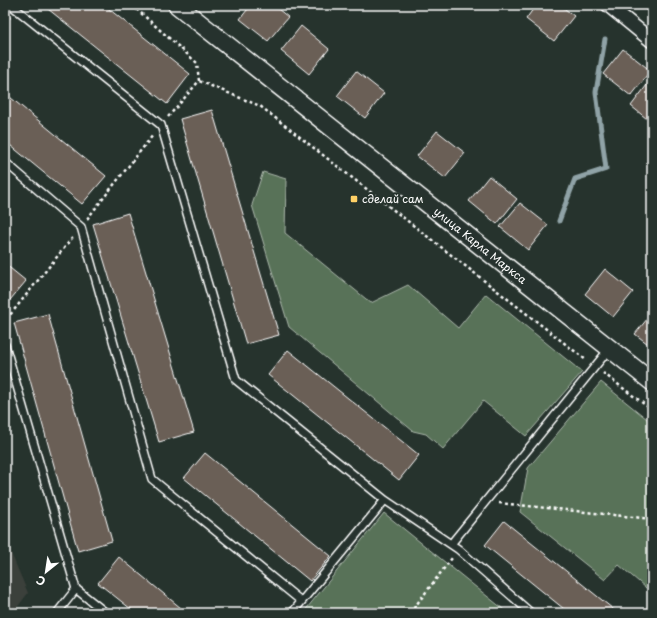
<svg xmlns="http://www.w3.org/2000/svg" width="657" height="618" font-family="'Playpen Sans',sans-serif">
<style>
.built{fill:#3b403a}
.green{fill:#587258;stroke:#acb8ac}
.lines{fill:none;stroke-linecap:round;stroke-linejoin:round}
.stream{stroke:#90a3a7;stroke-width:5}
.building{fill:#6b5f57;stroke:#fff}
.service-casing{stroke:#fff;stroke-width:10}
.minor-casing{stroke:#fff;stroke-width:16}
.tertiary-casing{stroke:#fff;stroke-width:20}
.path{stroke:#fff;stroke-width:2.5;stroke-dasharray:3 3;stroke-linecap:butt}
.service{stroke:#26332d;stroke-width:7}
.minor{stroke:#26332d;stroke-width:13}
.tertiary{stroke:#26332d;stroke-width:17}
.poi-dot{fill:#ffd166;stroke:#26332d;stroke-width:1.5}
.labels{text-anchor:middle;stroke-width:4;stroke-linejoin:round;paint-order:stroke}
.poi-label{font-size:11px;fill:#fff;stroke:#26332d;text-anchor:start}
.street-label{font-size:11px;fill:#fff;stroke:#26332d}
</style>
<rect width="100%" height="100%" fill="#26332d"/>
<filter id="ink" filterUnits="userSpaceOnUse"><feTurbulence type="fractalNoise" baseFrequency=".025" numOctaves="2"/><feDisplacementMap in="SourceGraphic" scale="8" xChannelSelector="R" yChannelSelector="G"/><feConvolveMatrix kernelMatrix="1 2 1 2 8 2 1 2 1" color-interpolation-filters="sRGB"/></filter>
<g filter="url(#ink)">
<path class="built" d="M 5,539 L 28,593 L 13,613 L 5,613 Z"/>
<path class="green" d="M 263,172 L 286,179 L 285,233 L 371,303 L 408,285 L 458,328 L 486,294 L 582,372 L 526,436 L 483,401 L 443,449 L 426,434 L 413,431 L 289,327 L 252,205 Z
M 601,382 L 652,423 L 652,593 L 619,565 L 605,580 L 520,512 L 528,468 Z
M 384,513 L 508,613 L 303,613 Z"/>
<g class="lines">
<path class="stream" d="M 559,221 L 575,179 L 606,169 L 596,92 L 605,39"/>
</g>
<path class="building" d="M 43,5 L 104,5 L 190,74 L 167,104 Z
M 251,5 L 273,5 L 288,17 L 268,41 L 240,19 Z
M 536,5 L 560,5 L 574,16 L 554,41 L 526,19 Z
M 301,26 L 329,49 L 309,74 L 281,51 Z
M 623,49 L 651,71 L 631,96 L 603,74 Z
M 356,71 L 384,93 L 365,118 L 337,96 Z
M 650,81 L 652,82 L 652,123 L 631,106 Z
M 5,93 L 106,176 L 82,204 L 5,141 Z
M 212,110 L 279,335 L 246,344 L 180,119 Z
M 437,131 L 465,153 L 445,178 L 417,156 Z
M 489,176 L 517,199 L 497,224 L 469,201 Z
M 520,203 L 548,225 L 528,250 L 500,227 Z
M 128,213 L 194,432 L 159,442 L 93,224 Z
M 5,264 L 26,281 L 5,306 Z
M 605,269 L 633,292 L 613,317 L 585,294 Z
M 652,313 L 652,347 L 635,334 Z
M 48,314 L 112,541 L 78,551 L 14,323 Z
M 288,350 L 419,455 L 399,480 L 268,375 Z
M 205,453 L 331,556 L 310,581 L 184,478 Z
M 504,521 L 618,613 L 569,613 L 485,545 Z
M 119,557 L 187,613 L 136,613 L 98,583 Z"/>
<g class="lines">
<g class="service-casing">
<path id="service" d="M 11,5 L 161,125 L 236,380 L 385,500 L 458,549 L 531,613
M 5,162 L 81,227 L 152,479 L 301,601
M 5,345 L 76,589 L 106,613
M 451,544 L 610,348
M 57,613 L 76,589
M 292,613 L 385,500"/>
</g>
<g class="minor-casing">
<path id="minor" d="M 608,5 L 652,41"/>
</g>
<g class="tertiary-casing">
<g id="tertiary">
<path id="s1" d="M 177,5 L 652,382"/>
</g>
</g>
<path class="path" d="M 132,5 L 197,63 L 199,81
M 5,22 L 10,17
M 168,117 L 199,81 L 260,106 L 586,360
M 87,219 L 153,135
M 5,317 L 10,315 L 73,237
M 603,373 L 652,410
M 499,503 L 652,519
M 410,613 L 452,558"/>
<use href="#service" class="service"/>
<use href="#minor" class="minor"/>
<use href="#tertiary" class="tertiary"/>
</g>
</g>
<rect class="poi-dot" x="350" y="195" width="8" height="8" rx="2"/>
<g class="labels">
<g class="poi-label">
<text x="362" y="203">сделай сам</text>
</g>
<g class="street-label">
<text dy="4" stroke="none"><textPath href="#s1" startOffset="387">улица Карла Маркса</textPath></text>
</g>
</g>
<rect width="657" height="618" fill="none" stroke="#26332d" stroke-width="20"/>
<rect x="10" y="10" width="637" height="598" fill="none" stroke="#fff" stroke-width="1.5" filter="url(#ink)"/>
<g transform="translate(46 572) rotate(210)" stroke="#26332d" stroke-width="3" paint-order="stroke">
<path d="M0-3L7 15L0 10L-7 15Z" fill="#ffffff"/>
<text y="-6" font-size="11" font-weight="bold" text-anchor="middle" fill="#ffffff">С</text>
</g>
</svg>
